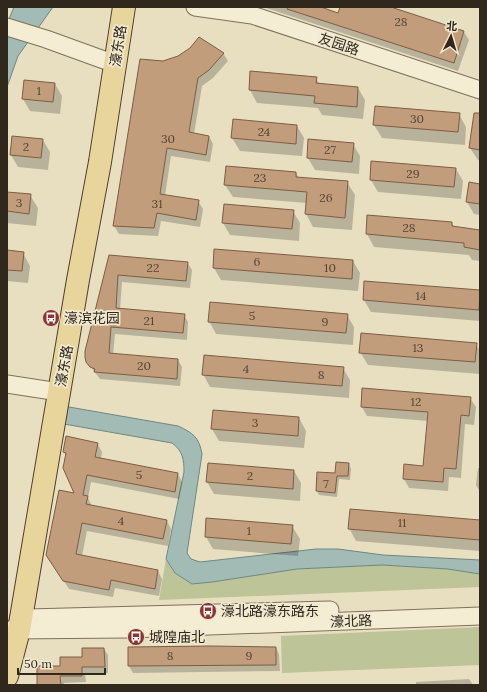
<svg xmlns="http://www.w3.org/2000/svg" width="487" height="692" font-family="Lora,'Noto Sans SC',serif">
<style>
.green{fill:#bdc497}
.water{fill:#a3bbb5;stroke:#6c8882}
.shadow{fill:#0003}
.building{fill:#c29d7b;stroke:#7c5d43}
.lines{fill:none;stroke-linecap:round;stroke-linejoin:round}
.minor-casing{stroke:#7f705b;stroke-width:19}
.major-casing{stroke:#4e3f2f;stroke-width:24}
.minor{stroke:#f4ecd3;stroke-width:17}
.major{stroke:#e8d59c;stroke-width:22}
.labels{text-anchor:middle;stroke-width:3.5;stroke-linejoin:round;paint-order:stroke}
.number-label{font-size:12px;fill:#554534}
.street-label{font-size:14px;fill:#31281d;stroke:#f0e9d0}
.poi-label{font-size:14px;fill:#31281d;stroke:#f0e9d0;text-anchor:start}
</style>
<rect width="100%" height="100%" fill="#e8dfc1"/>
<path class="green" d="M 166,559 L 175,573 L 192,584 L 212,582 L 297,569 L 382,565 L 448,569 L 480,574 L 480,587 L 159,600 Z
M 480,627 L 480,665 L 282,673 L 281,636 Z"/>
<path class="water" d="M 14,7 L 53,7 L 18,56 L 7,87 L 7,24 Z
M 69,407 L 178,426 C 193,433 199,437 202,454 L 187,553 L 191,559 L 200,562 L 316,549 L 338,549 L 383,555 L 480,560 L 480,574 L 448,569 L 382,565 L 297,569 L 212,582 L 192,584 L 175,573 L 166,559 L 184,472 C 184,460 183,451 172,443 L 64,424 L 66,408 Z"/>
<path class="shadow" d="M 263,7 L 325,7 L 324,9 L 338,14 L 341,7 L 388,7 L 464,32 L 469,40 L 458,71 Z
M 223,53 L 228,61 L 213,78 L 202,86 L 194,134 L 209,136 L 213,144 L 210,162 L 171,156 L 165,196 L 198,201 L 203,209 L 200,227 L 161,221 L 158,236 L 119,234 L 114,226 L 164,62 Z
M 251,72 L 316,78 L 320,85 L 358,88 L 365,100 L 363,119 L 322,115 L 318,108 L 257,103 L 250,90 Z
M 55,84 L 62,96 L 60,114 L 30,111 L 23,99 Z
M 376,107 L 459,114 L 466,127 L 465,145 L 382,138 L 374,125 Z
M 234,120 L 297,126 L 304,138 L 302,156 L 240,151 L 232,138 Z
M 480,131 L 480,161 L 478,160 L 470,148 Z
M 43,140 L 50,152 L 48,170 L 18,167 L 11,155 Z
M 353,144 L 360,156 L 359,174 L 315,170 L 308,158 Z
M 456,169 L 463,181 L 461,199 L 378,192 L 371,180 Z
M 296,173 L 299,178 L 347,182 L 355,195 L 352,230 L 313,227 L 306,214 L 307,203 L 233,197 L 225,185 Z
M 480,185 L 480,215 L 474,214 L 467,202 Z
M 7,193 L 30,195 L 38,208 L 36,226 L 7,223 Z
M 293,211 L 300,223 L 299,241 L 230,235 L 223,223 Z
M 368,216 L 452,223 L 454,227 L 480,231 L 480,261 L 472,260 L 469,255 L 374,247 L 367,234 Z
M 7,251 L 23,253 L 30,266 L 28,283 L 7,281 Z
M 109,256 L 187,262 L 192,270 L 190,288 L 122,282 L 120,310 L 184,315 L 188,322 L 187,340 L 115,334 L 113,355 L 178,360 L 182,367 L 180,386 L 100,379 L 87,362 Z
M 353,261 L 360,273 L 358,291 L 221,280 L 214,268 Z
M 479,291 L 480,321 L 371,312 L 364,300 Z
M 347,315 L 354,327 L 353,345 L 216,334 L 209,321 Z
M 476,344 L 480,351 L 480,374 L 368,365 L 360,352 Z
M 343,368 L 350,380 L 349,398 L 210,387 L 203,374 Z
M 470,398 L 476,407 L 474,425 L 465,424 L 461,478 L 449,477 L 448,491 L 409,488 L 404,479 L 424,467 L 428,421 L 367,416 L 362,407 Z
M 299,418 L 306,431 L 304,448 L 219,441 L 212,429 Z
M 97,443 L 102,452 L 101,459 L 178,474 L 182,482 L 179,499 L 91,482 L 88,498 L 92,506 L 167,521 L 171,529 L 168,546 L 87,531 L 82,556 L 158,571 L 162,579 L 159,596 L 115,588 L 113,597 L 69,589 L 52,563 L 75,494 L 66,456 L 64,452 Z
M 349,464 L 351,469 L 350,480 L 339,479 L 337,497 L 319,495 L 317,491 Z
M 478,468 L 480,468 L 480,492 L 476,485 Z
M 294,471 L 301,483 L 300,501 L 214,494 L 207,482 Z
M 480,521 L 480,551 L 356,541 L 349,528 Z
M 292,526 L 300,539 L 298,556 L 213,549 L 206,537 Z
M 129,648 L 276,648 L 279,654 L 280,671 L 133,673 L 129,666 Z
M 104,649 L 108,655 L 108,673 L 85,673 L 86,682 L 64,683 L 64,685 L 38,685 L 61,667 Z
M 469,679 L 473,685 L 416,685 L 416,682 Z"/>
<path class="building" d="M 288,7 L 321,7 L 338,13 L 340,7 L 391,7 L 464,31 L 454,63 L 287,9 Z
M 199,37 L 224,53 L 209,70 L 198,78 L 189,132 L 209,136 L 206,155 L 167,148 L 160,194 L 199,200 L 196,220 L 157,213 L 154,228 L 113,226 L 140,59 L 163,61 L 178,56 L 190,48 Z
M 250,71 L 317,77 L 316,83 L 358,87 L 357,107 L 314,103 L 315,96 L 249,90 Z
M 24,80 L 55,83 L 53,102 L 22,99 Z
M 375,106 L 460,113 L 458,132 L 373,125 Z
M 474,113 L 480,113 L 480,150 L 469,148 Z
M 233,119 L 297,125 L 296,144 L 231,138 Z
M 12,136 L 43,139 L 41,158 L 10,155 Z
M 308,139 L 354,143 L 352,162 L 307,158 Z
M 371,161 L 456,168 L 454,187 L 370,180 Z
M 226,166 L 296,172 L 296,177 L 348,181 L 345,218 L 305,214 L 307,192 L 224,185 Z
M 469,182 L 480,184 L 480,204 L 466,202 Z
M 7,192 L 31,194 L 29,214 L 7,211 Z
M 224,204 L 294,210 L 292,229 L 222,223 Z
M 367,215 L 452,222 L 452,226 L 480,230 L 480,250 L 464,247 L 464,243 L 366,234 Z
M 214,249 L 353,260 L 352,279 L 213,268 Z
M 7,250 L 24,252 L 22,271 L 7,270 Z
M 109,255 L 188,262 L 186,281 L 118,275 L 116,308 L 185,314 L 183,333 L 111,327 L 109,353 L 178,359 L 177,379 L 94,372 L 95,369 L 90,367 L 86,362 L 85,357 L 85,351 Z
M 364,281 L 480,290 L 479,310 L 363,300 Z
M 210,302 L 348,314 L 346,333 L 208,322 Z
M 361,333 L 477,343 L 475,362 L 359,353 Z
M 204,355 L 344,367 L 342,386 L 202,375 Z
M 362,388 L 471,397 L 469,416 L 461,415 L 456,469 L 444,468 L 443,482 L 403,479 L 404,464 L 423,466 L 428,412 L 361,407 Z
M 213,410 L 299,417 L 298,436 L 211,429 Z
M 66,436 L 98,443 L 95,457 L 178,473 L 175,492 L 87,475 L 83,495 L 88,496 L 86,504 L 167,520 L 163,539 L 82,523 L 76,554 L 158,570 L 155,589 L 111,580 L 109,590 L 63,581 L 46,555 L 59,490 L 74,493 L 63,468 L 66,453 L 63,452 Z
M 336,462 L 349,463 L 348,476 L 337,476 L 335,493 L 316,491 L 317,472 L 335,473 Z
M 208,463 L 294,470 L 293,489 L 206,482 Z
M 350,509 L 480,520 L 480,540 L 348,529 Z
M 206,518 L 293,525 L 291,544 L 205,537 Z
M 211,646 L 276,647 L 276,665 L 128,666 L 128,647 Z
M 82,648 L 104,648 L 105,667 L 82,667 L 82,676 L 60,676 L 61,685 L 37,685 L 37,666 L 60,666 L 60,657 L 82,657 Z"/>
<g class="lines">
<g class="minor-casing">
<path id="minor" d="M 195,7 L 252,15 L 480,90
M 7,27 L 46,39 L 104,60
M 7,384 L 59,392
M 28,618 L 330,610
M 7,630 L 130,629 L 480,616"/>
</g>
<g class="major-casing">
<path id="major" d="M 7,676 L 19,630 L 78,280 L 100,162 L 124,7"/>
</g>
<use href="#minor" class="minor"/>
<use href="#major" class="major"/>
</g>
<defs>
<g id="bus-disc" transform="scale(0.9)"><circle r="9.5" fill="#883632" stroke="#f0e9d0"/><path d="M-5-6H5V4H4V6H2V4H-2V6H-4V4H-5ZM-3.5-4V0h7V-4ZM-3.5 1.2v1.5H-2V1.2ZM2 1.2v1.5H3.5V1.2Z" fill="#fff"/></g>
</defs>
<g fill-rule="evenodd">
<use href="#bus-disc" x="51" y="318"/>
<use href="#bus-disc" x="208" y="611"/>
<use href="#bus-disc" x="136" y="637"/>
</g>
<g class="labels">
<g class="number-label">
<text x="401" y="26">28</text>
<text x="39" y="95">1</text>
<text x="417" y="123">30</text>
<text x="264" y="136">24</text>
<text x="168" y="143">30</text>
<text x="26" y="151">2</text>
<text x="330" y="154">27</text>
<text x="413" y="178">29</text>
<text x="260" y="182">23</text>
<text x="326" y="202">26</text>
<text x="19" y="207">3</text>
<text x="157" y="208">31</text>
<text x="409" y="232">28</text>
<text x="257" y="266">6</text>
<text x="153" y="272">22</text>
<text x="330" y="272">10</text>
<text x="421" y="300">14</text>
<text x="252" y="320">5</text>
<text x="149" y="325">21</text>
<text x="325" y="326">9</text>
<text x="418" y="352">13</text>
<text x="144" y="370">20</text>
<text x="246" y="373">4</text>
<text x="321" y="379">8</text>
<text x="416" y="406">12</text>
<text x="255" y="427">3</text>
<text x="139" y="479">5</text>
<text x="250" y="480">2</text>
<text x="326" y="488">7</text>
<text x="121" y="525">4</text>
<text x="402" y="527">11</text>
<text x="249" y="535">1</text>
<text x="170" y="660">8</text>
<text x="249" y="660">9</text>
</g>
<g class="street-label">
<text transform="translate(339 44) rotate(18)" y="5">友园路</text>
<text transform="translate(118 46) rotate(-81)" y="5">濠东路</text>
<text transform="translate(64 366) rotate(-80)" y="5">濠东路</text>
<text transform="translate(351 621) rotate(-2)" y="5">濠北路</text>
</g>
<g class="poi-label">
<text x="64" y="323">濠滨花园</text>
<text x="221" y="616">濠北路濠东路东</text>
<text x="149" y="642">城隍庙北</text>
</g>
</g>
<rect width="487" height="692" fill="none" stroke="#31281d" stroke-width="16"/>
<g transform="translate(451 36) rotate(5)" stroke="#f0e9d0" stroke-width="3" paint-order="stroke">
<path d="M0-3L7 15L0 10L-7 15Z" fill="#31281d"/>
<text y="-6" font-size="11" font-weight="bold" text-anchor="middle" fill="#31281d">北</text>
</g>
<path d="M18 668v6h87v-6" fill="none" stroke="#31281d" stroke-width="2"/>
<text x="24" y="668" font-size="12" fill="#31281d" stroke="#f0e9d0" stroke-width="3" paint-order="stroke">50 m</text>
</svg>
